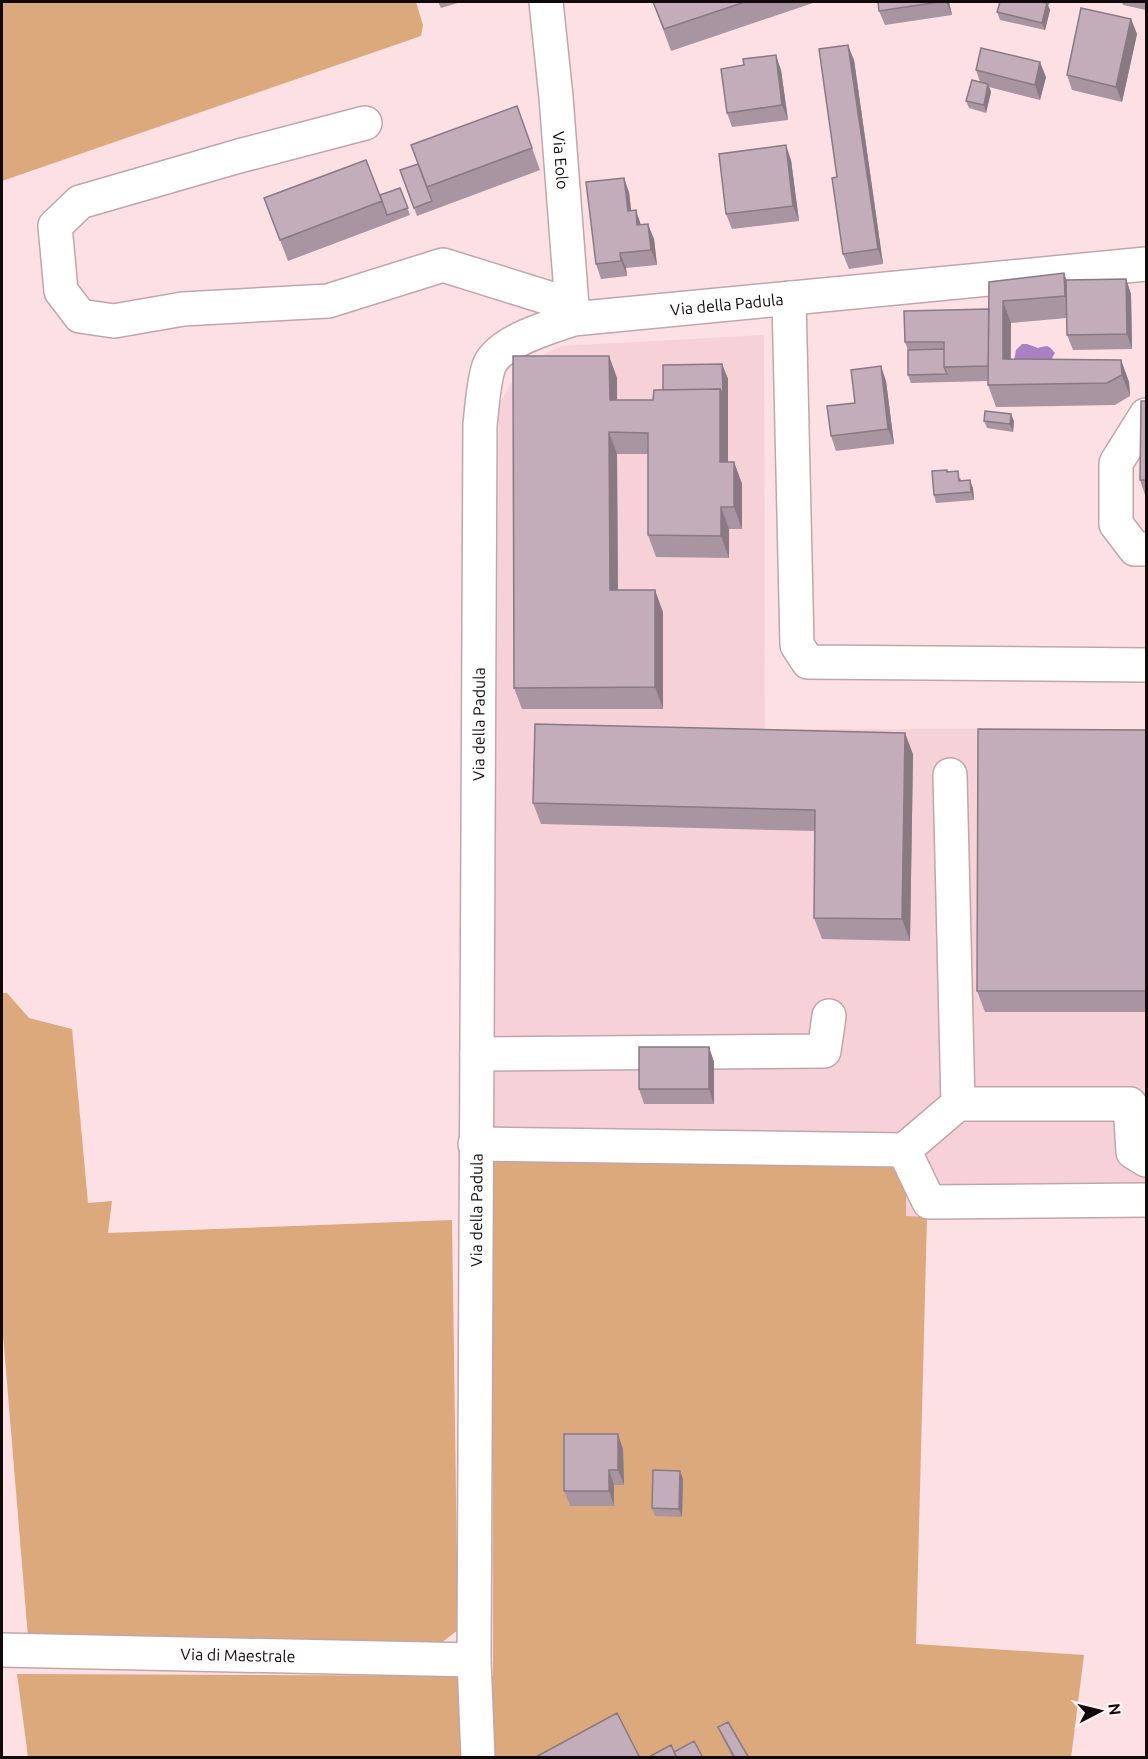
<svg xmlns="http://www.w3.org/2000/svg" width="1148" height="1759" font-family="Ubuntu,sans-serif">
<style>
.built{fill:#f6d2d8}
.green{fill:#dba97b}
.water{fill:#a980c2}
.lines{fill:none;stroke-linecap:round;stroke-linejoin:round}
.minor-casing{stroke:#c0a6aa;stroke-width:36}
.minor{stroke:#fff;stroke-width:33}
.wall{fill:#a895a1}
.shaded-wall{fill:#887983}
.building{fill:#c3adbb;stroke:#887983;stroke-width:1.5}
.labels{text-anchor:middle;stroke-width:5;stroke-linejoin:round;paint-order:stroke}
.street-label{font-size:16px;fill:#11090a;stroke:#fdf2f3}
</style>
<rect width="100%" height="100%" fill="#fce0e4"/>
<path class="built" d="M 764,335 L 765,729 L 1146,729 L 1146,1217 L 906,1217 L 906,1146 L 493,1144 L 499,404 L 521,366 L 561,346 Z"/>
<path class="green" d="M 2,2 L 416,2 L 423,25 L 421,36 L 2,181 Z
M 2,993 L 7,993 L 29,1018 L 72,1029 L 88,1203 L 112,1201 L 108,1233 L 452,1220 L 458,1630 L 441,1643 L 28,1637 L 2,1322 Z
M 493,1144 L 906,1146 L 906,1216 L 927,1217 L 916,1644 L 1084,1655 L 1071,1758 L 28,1757 L 17,1674 L 493,1676 Z"/>
<path class="water" d="M 1022,344 L 1027,344 L 1038,348 C 1047,345 1049,345 1055,353 L 1052,358 L 1055,361 L 1014,361 L 1016,350 Z"/>
<g class="lines">
<g class="minor-casing">
<g id="minor">
<path id="s1" d="M 546,2 L 556,97 L 573,319"/>
<path d="M 365,123 L 239,156 L 80,202 L 55,226 L 61,291 L 80,316 L 114,321 L 183,309 L 328,301 L 443,265 L 552,299 L 573,319"/>
<path d="M 789,298 L 797,645 L 808,662 L 1146,665"/>
<path d="M 1146,415 L 1116,463 L 1116,524 L 1135,549 L 1146,549"/>
<path d="M 950,775 L 958,1104"/>
<path d="M 477,1054 L 824,1051 L 829,1016"/>
<path d="M 475,1144 L 904,1150 L 958,1104 L 1130,1104 L 1133,1152 L 1146,1160"/>
<path d="M 904,1150 L 929,1202 L 1146,1200"/>
<path id="s2" d="M 2,1650 L 474,1660"/>
<path id="s3" d="M 478,1758 L 474,1660 L 480,425 C 482,407 483,387 488,369 C 495,342 548,328 573,319 L 1146,264"/>
</g>
</g>
<use href="#minor" class="minor"/>
</g>
<path class="wall" d="M 438,2 L 461,2 L 441,8 Z
M 653,2 L 816,2 L 671,51 Z
M 878,2 L 949,2 L 952,15 L 885,25 L 879,11 Z
M 1000,2 L 1050,2 L 1049,5 L 1048,5 L 1050,10 L 1045,30 L 1000,20 L 997,12 Z
M 1122,2 L 1146,2 L 1146,10 L 1123,5 Z
M 1131,19 L 1137,34 L 1122,102 L 1072,90 L 1067,75 Z
M 854,60 L 883,264 L 849,269 L 843,254 L 837,177 Z
M 781,70 L 788,120 L 732,127 L 727,113 Z
M 976,70 L 1046,77 L 1040,100 L 989,87 L 991,92 L 986,113 L 969,108 L 966,101 L 980,82 Z
M 517,106 L 540,170 L 417,216 L 400,170 L 418,164 Z
M 791,160 L 799,221 L 732,229 L 726,214 Z
M 400,188 L 410,215 L 288,261 L 264,198 L 380,195 Z
M 629,192 L 631,211 L 641,225 L 654,239 L 657,265 L 626,268 L 627,276 L 601,279 L 596,264 Z
M 1126,279 L 1131,294 L 1132,349 L 1073,350 L 1067,335 L 1067,318 L 1011,323 L 1011,359 L 1121,360 L 1129,382 L 1130,396 L 1115,405 L 996,407 L 988,385 L 988,381 L 911,383 L 908,375 L 908,350 L 905,342 L 989,309 L 989,282 Z
M 609,356 L 617,378 L 617,400 L 653,400 L 663,390 L 722,364 L 728,379 L 728,462 L 734,462 L 742,484 L 742,529 L 729,529 L 729,558 L 656,557 L 648,535 L 648,454 L 617,454 L 618,590 L 663,612 L 663,709 L 522,709 L 514,688 Z
M 886,381 L 894,444 L 836,451 L 831,436 L 855,403 Z
M 1146,401 L 1146,498 L 1140,480 Z
M 984,421 L 1014,421 L 1013,432 L 987,428 Z
M 948,472 L 961,479 L 961,481 L 973,488 L 974,500 L 936,503 L 934,495 Z
M 1146,730 L 1146,1012 L 985,1012 L 977,991 Z
M 913,754 L 910,941 L 822,939 L 814,918 L 815,831 L 541,824 L 533,803 Z
M 709,1047 L 714,1062 L 714,1104 L 644,1104 L 639,1089 Z
M 623,1449 L 624,1485 L 614,1485 L 614,1506 L 570,1506 L 564,1491 Z
M 683,1479 L 682,1517 L 655,1516 L 652,1508 Z
M 718,1727 L 749,1758 L 733,1758 L 721,1735 Z"/>
<path class="shaded-wall" d="M 946,2 L 949,2 L 952,15 Z
M 1047,3 L 1050,10 L 1045,30 L 1042,23 Z
M 1131,19 L 1137,34 L 1122,102 L 1116,87 Z
M 848,45 L 854,60 L 883,264 L 878,249 Z
M 776,55 L 781,70 L 788,120 L 782,105 Z
M 1040,62 L 1046,77 L 1040,100 L 1035,85 Z
M 988,84 L 991,92 L 986,113 L 984,105 Z
M 786,145 L 791,160 L 799,221 L 793,206 Z
M 624,178 L 629,192 L 633,226 L 628,211 Z
M 636,210 L 641,225 L 637,225 Z
M 648,224 L 654,239 L 657,265 L 651,250 Z
M 620,253 L 626,268 L 627,276 L 621,261 Z
M 1064,273 L 1072,295 L 1073,318 L 1065,296 Z
M 1126,279 L 1131,294 L 1132,349 L 1127,334 Z
M 1003,301 L 1011,323 L 1010,381 L 1003,359 Z
M 609,356 L 617,378 L 617,421 L 610,400 Z
M 1121,360 L 1129,382 L 1130,396 L 1122,375 Z
M 722,364 L 728,379 L 728,484 L 720,462 L 720,389 Z
M 881,366 L 886,381 L 894,444 L 888,429 Z
M 1011,414 L 1014,421 L 1013,432 L 1010,424 Z
M 609,432 L 617,454 L 618,612 L 610,590 Z
M 734,462 L 742,484 L 742,529 L 734,507 Z
M 970,480 L 973,488 L 974,500 L 971,492 Z
M 721,507 L 729,529 L 729,558 L 721,536 Z
M 655,590 L 663,612 L 663,709 L 655,687 Z
M 905,733 L 913,754 L 910,941 L 902,919 Z
M 709,1047 L 714,1062 L 714,1104 L 709,1089 Z
M 618,1434 L 623,1449 L 624,1485 L 618,1470 Z
M 609,1470 L 614,1485 L 614,1506 L 609,1491 Z
M 680,1471 L 683,1479 L 682,1517 L 679,1509 Z"/>
<path class="building" d="M 653,2 L 745,2 L 664,29 Z
M 878,2 L 939,2 L 879,11 Z
M 1000,2 L 1041,2 L 1047,3 L 1042,23 L 997,12 Z
M 1081,8 L 1131,19 L 1116,87 L 1067,75 Z
M 848,45 L 878,249 L 843,254 L 832,178 L 837,177 L 819,49 Z
M 981,48 L 1040,62 L 1035,85 L 976,70 Z
M 776,55 L 782,105 L 727,113 L 721,69 L 744,65 L 743,59 Z
M 972,80 L 988,84 L 984,105 L 966,101 Z
M 517,106 L 532,148 L 427,187 L 411,145 Z
M 786,145 L 793,206 L 726,214 L 719,154 Z
M 366,160 L 382,201 L 280,240 L 264,198 Z
M 418,164 L 432,201 L 414,208 L 400,170 Z
M 624,178 L 628,211 L 636,210 L 637,225 L 648,224 L 651,250 L 620,253 L 621,261 L 596,264 L 586,182 Z
M 400,188 L 408,208 L 387,215 L 380,195 Z
M 1064,273 L 1065,296 L 1003,301 L 1003,359 L 1121,360 L 1122,375 L 1107,383 L 988,385 L 989,282 Z
M 1126,279 L 1127,334 L 1067,335 L 1066,280 Z
M 989,309 L 988,366 L 944,367 L 944,342 L 905,342 L 904,311 Z
M 944,349 L 944,367 L 947,374 L 908,375 L 908,350 Z
M 513,356 L 609,356 L 610,400 L 653,400 L 654,390 L 720,389 L 720,462 L 734,462 L 734,507 L 721,507 L 721,536 L 648,535 L 648,433 L 609,432 L 610,590 L 655,590 L 655,687 L 514,688 Z
M 722,364 L 723,396 L 720,389 L 663,390 L 663,365 Z
M 881,366 L 888,429 L 831,436 L 827,406 L 855,403 L 851,370 Z
M 1141,401 L 1146,401 L 1146,480 L 1140,480 Z
M 985,411 L 1011,414 L 1010,424 L 984,421 Z
M 947,470 L 947,472 L 958,471 L 959,481 L 970,480 L 971,492 L 934,495 L 932,471 Z
M 535,724 L 905,733 L 902,919 L 814,918 L 815,810 L 533,803 Z
M 978,729 L 1146,730 L 1146,991 L 977,991 Z
M 639,1047 L 709,1047 L 709,1089 L 639,1089 Z
M 564,1434 L 618,1434 L 618,1470 L 609,1470 L 609,1491 L 564,1491 Z
M 653,1470 L 680,1471 L 679,1509 L 652,1508 Z
M 617,1713 L 640,1758 L 534,1758 Z
M 728,1722 L 749,1758 L 735,1758 L 718,1727 Z
M 694,1741 L 703,1758 L 677,1758 L 674,1752 Z
M 671,1745 L 677,1758 L 647,1758 Z"/>
<g class="labels">
<g class="street-label">
<text dy="6" stroke="none"><textPath href="#s1" startOffset="159">Via Eolo</textPath></text>
<text dy="6" stroke="none"><textPath href="#s3" startOffset="1646">Via della Padula</textPath></text>
<text dy="6" stroke="none"><textPath href="#s3" startOffset="1034">Via della Padula</textPath></text>
<text dy="6" stroke="none"><textPath href="#s3" startOffset="548">Via della Padula</textPath></text>
<text dy="6" stroke="none"><textPath href="#s2" startOffset="236">Via di Maestrale</textPath></text>
</g>
</g>
<rect width="1148" height="1759" fill="none" stroke="#11090a" stroke-width="6"/>
<g transform="translate(1100 1711) rotate(83)" stroke="#fdf2f3" stroke-width="4.5" paint-order="stroke">
<path d="M0-4.5L10 22L0 15L-10 22Z" fill="#11090a"/>
<text y="-9" font-size="16" font-weight="bold" text-anchor="middle" fill="#11090a">N</text>
</g>
</svg>
